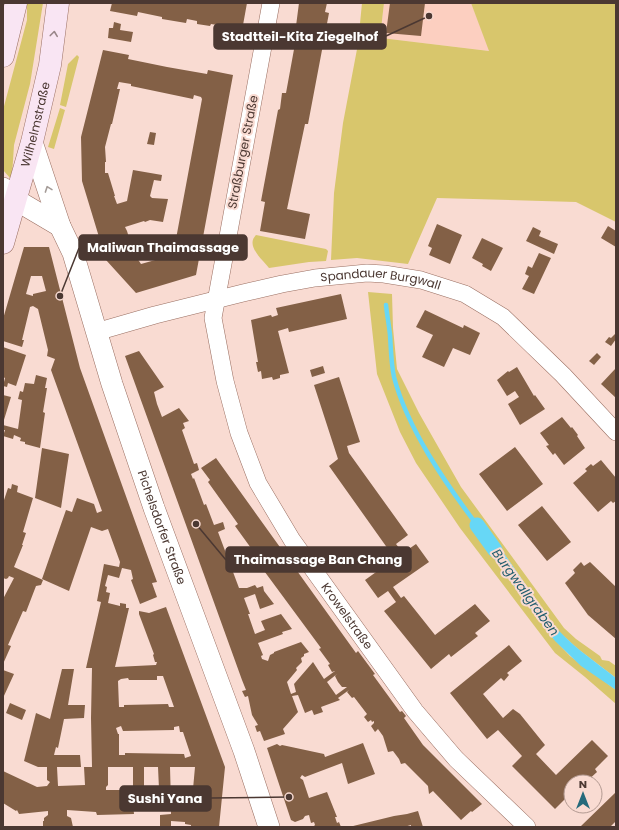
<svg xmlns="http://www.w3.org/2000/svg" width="619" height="830" font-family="Poppins,sans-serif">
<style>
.built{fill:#fccfc0}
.green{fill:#d8c66c}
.water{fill:#67d7f6}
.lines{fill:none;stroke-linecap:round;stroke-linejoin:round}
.stream{stroke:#67d7f6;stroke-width:4.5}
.canal{stroke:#67d7f6;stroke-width:15}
.building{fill:#836046;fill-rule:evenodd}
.minor-casing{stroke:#9a6f62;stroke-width:18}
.tertiary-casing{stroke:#9a6f62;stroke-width:22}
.secondary-casing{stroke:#9a6f62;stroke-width:23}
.minor{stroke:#fff;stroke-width:17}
.tertiary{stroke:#fff;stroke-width:21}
.secondary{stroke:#f9e5f3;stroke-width:22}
.oneway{stroke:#998689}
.oneway2{stroke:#a59c98}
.labels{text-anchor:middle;stroke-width:4;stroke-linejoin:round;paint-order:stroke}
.street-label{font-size:12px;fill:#4b3832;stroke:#f9dbd2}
.water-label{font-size:13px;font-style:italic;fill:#1e5c6d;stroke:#f9dbd2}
.leader{fill:none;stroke:#4b3832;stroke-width:1.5}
.callout-dot{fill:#4b3832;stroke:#f9dbd2;stroke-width:1.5}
.callout{fill:#4b3832;stroke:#4b3832;stroke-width:1.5}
.callout-label{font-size:13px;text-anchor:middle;font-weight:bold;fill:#fff}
</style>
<rect width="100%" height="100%" fill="#f9dbd2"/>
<path class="built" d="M 384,3 L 471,3 L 490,51 L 381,38 L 381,29 Z"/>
<path class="green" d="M 27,3 L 43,3 L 30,84 L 14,145 L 12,176 L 10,178 L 3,170 L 3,110 L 27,20 Z
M 362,3 L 384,3 L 381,29 L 381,38 L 489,51 L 471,3 L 616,3 L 616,222 L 576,202 L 437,198 L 408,264 L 357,258 L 331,260 L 334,193 L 343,123 L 358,44 Z
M 77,55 L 79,57 L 66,107 L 60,105 L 68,64 Z
M 60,108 L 65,110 L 54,149 L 48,147 Z
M 256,235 L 326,249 L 328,251 L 326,261 L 309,262 L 269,268 C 263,260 245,246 256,235 Z
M 368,292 L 392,294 L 393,328 L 397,369 L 419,413 L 461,487 L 564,628 L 576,639 L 600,656 L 602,660 L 609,661 L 616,666 L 616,678 L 578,649 L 559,632 L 484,525 L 482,542 L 551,636 L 570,656 L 616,690 L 616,704 L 585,677 L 555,653 L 460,528 L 416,463 L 400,432 L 377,374 Z"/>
<path class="water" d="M 484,524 L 550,621 C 569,644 593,660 616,678 L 616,690 L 581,666 L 555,641 L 482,542 Z"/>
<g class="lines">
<path class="stream" d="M 386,305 C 387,315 389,325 390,335 C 391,349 391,363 394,377 C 407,428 446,484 477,525"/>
<path class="canal" d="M 477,525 L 495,550"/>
</g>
<path class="building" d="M 112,3 L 247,3 L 241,36 L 221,32 L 223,26 L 211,24 L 210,26 L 197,24 L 197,21 L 187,19 L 186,23 L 162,19 L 162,17 L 138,12 L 137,16 L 110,11 Z
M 299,3 L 327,3 L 325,12 L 329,13 L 308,124 L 305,124 L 287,209 L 310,214 L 305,239 L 260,231 L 265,202 L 261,201 L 278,110 L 280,109 L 282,93 L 286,93 L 297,33 L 293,32 L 294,26 L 296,26 Z
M 390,3 L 425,3 L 421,36 L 386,33 Z
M 114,22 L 121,24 L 120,30 L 133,32 L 131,42 L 108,38 L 109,28 L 113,28 Z
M 103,50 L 129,55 L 128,59 L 167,67 L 207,74 L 208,70 L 233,75 L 196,275 L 136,293 L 106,260 L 82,181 L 81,137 ZM 119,82 L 131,84 L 131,86 L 193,99 L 194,95 L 201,97 L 202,99 L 173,255 L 141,264 L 137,258 L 138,257 L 130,248 L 133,245 L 130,241 L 127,231 L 125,227 L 144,221 L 145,222 L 150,220 L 163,222 L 168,199 L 152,198 L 150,196 L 154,180 L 161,181 L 162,175 L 133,170 L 127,201 L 117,204 L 114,196 L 115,196 L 108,173 L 105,173 L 105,162 L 106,162 L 105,147 L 111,124 L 112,124 L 120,89 L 117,89 Z
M 150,132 L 156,133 L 154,145 L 147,144 Z
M 437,224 L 462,235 L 450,264 L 429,255 L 432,248 L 428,246 Z
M 608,226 L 616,231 L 616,247 L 601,238 Z
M 533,227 L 541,231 L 539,236 L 558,244 L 554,254 L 526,241 Z
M 482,238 L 503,248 L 491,271 L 482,266 L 483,264 L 472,258 Z
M 24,247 L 49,247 L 80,368 L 141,538 L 157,582 L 152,583 L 157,597 L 140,604 L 131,580 L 133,579 L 131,570 L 122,568 L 119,578 L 108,575 L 105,586 L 107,587 L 106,592 L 110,593 L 108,603 L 120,606 L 120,603 L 126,604 L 126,608 L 129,608 L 115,667 L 156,665 L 157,662 L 155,662 L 153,655 L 154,654 L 139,614 L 139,611 L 149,613 L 166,607 L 225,767 L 219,827 L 191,827 L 191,825 L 185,824 L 185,822 L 171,821 L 171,827 L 160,827 L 160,815 L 171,814 L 171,809 L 191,811 L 195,767 L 170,767 L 171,804 L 133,804 L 134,814 L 97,815 L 96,812 L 67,810 L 67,816 L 71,818 L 73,827 L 43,827 L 43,821 L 44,821 L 44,818 L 48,815 L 48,811 L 19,814 L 17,810 L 16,811 L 3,803 L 3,771 L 37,787 L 47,786 L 50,782 L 47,780 L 47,767 L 38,767 L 24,761 L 36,713 L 50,719 L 62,669 L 74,669 L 68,705 L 85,705 L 84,718 L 64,719 L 58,748 L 56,747 L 54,755 L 80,755 L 81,767 L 57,767 L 58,786 L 85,785 L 84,767 L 92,767 L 91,718 L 92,668 L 86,668 L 101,602 L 97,601 L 104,564 L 119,567 L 120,562 L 108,529 L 102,531 L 91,527 L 69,591 L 42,579 L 66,510 L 72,512 L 77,498 L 94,504 L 97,513 L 102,511 L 51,370 L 55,359 L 47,356 L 48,350 L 38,309 L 33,306 L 30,307 L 22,340 L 24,340 L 22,347 L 3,341 L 3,319 ZM 31,276 L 42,276 L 46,291 L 33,294 L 33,296 L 26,294 ZM 157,676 L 163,676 L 174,707 L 169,707 L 168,704 L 124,705 L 124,707 L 119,707 L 118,681 L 121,679 L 128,678 L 129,680 L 157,680 ZM 121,726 L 123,731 L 174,730 L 174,727 L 179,726 L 180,732 L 183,732 L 191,756 L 185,758 L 184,754 L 125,753 L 125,755 L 119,755 L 119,734 L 118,734 L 116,728 ZM 108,767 L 133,767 L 133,790 L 106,790 L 106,787 L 108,785 ZM 144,767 L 158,767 L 159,789 L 144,788 Z
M 539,253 L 551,258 L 534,294 L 522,289 L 529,276 L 525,274 L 528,266 L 532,268 Z
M 341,294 L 347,319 L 289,332 L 288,328 L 278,331 L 289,373 L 280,375 L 280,378 L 273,380 L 272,377 L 262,379 L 261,371 L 258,372 L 256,362 L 258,362 L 251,320 L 271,315 L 272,317 L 278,315 L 276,308 Z
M 425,310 L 463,328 L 464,325 L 480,333 L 470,355 L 453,348 L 444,367 L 422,357 L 433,335 L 416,327 Z
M 615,334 L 616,335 L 616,339 L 611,346 L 605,342 L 609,337 L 611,338 Z
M 3,347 L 26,355 L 16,386 L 8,383 L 7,387 L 3,386 L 5,378 L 3,377 Z
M 139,351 L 164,387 L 154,392 L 157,404 L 162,417 L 179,408 L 189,421 L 183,423 L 185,428 L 182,430 L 194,464 L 197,463 L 199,470 L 191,474 L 193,479 L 194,478 L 204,505 L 206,504 L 214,525 L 223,522 L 225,529 L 218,532 L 239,588 L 247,588 L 255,585 L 257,588 L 263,586 L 264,591 L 274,604 L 260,609 L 255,594 L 244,598 L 250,614 L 248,614 L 255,634 L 265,630 L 261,621 L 281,614 L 292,629 L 282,632 L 283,634 L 258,643 L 263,655 L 261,656 L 262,659 L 268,661 L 270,655 L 274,653 L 274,652 L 301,642 L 309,652 L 304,654 L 304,656 L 301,658 L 302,662 L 296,668 L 297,670 L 287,682 L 291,694 L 296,692 L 294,684 L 313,662 L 324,679 L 335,671 L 332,672 L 328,665 L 330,664 L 319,649 L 321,648 L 253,556 L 256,555 L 235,526 L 238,524 L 208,482 L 210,480 L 201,468 L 216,458 L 356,653 L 358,651 L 375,674 L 373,675 L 400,712 L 402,711 L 406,716 L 404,718 L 423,745 L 482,804 L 472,812 L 471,811 L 461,820 L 433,791 L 429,794 L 428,786 L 405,763 L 401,764 L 399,759 L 393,751 L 388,752 L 383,736 L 378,729 L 375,732 L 371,726 L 374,723 L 374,721 L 372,722 L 371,720 L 368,722 L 364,717 L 367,714 L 354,697 L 352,698 L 347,692 L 349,690 L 338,698 L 340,700 L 321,707 L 323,712 L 314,715 L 312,710 L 305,713 L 298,695 L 292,696 L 298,712 L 283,729 L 285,734 L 264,741 L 260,731 L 257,732 L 255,726 L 258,725 L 252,715 L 248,696 L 245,697 L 242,691 L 246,690 L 242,680 L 125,356 ZM 337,674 L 335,676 L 338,682 L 342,687 L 347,687 L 336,695 L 327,682 Z
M 597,353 L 601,357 L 594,365 L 589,361 Z
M 323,366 L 325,373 L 312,377 L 310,370 Z
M 517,367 L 534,396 L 535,395 L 545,409 L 520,425 L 508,404 L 519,397 L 515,391 L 507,396 L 497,380 L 508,371 L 509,372 Z
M 616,368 L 616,398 L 601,384 Z
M 36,375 L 47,378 L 45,388 L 47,388 L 43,412 L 45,413 L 40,448 L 25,444 L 25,442 L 20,441 L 21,438 L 14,435 L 13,439 L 3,436 L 5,430 L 3,430 L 3,425 L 18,429 L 22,400 L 18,399 L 20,391 L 23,392 L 25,383 L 34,384 Z
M 339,377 L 360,442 L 347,446 L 349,453 L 408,535 L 396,544 L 403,553 L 416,544 L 429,562 L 393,587 L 401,598 L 404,596 L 435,635 L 475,604 L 490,621 L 475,633 L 478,636 L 451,657 L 449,654 L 431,669 L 384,611 L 396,602 L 388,591 L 378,598 L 365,580 L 397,557 L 390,548 L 388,549 L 329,466 L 338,459 L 314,385 Z
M 3,395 L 11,397 L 3,423 Z
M 562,417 L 571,428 L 572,427 L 578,435 L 577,436 L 585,448 L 564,465 L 555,453 L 553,455 L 546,446 L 549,445 L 540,433 Z
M 515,447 L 543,484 L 507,511 L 479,474 Z
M 42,448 L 69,454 L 61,508 L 35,498 Z
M 601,460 L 616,478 L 616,501 L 613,503 L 611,501 L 598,512 L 573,483 L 587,471 L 585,469 L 591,464 L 593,466 Z
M 12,484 L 18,486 L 17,492 L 33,498 L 23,532 L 26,533 L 22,545 L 23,545 L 14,567 L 43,580 L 41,585 L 36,586 L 26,612 L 23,611 L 8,645 L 11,646 L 3,664 L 3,599 L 14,578 L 9,576 L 8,578 L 6,579 L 3,578 L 4,524 L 3,503 L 8,488 L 11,489 Z
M 542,506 L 571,542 L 547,561 L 518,525 Z
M 581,562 L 584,566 L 590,562 L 616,587 L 616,639 L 588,615 L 565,583 L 575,573 L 573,570 Z
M 509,645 L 522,661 L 507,673 L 509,675 L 504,681 L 501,678 L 483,694 L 503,718 L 513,709 L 520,714 L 545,745 L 536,754 L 556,775 L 592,740 L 608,756 L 595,769 L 597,772 L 586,782 L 571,782 L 571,793 L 555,809 L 512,766 L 522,756 L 498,730 L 487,739 L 450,693 Z
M 3,670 L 14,674 L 3,698 Z
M 10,703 L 26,710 L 22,720 L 6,713 Z
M 363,743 L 375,774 L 348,784 L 342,763 L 305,777 L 302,775 L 300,778 L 303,780 L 309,798 L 327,792 L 337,817 L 335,817 L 337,823 L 339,822 L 341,827 L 313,827 L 315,825 L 314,822 L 311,823 L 309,815 L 305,816 L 303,819 L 295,822 L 291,820 L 267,748 L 277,744 L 280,746 L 282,745 L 324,754 L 325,757 Z
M 616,792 L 616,821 L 610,827 L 580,827 Z
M 418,811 L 423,827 L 411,827 L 411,825 L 404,827 L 349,827 L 394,816 L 407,814 Z"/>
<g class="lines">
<g class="minor-casing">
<g id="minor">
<path id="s1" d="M 271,3 L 213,318 L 225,381 L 239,433 L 258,483 L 292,540 L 415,711 L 456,759 L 527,827"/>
<path id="s2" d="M 96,332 L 155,315 L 243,293 L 282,284 L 315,278 L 367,273 L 384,274 L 421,280 L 465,294 L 503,317 L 563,375 L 616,432"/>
</g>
</g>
<g class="tertiary-casing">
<g id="tertiary">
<path id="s3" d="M 32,142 L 60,226 L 73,253 L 112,384 L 154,508 L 244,751 L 269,827"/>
<path d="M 3,188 L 16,200 L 60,226"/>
</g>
</g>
<g class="secondary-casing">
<g id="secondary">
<path d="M 3,56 L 16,3"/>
<path id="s4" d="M 3,243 L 32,142 L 50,65 L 58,3"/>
</g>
</g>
<use href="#minor" class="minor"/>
<use href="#tertiary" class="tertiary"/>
<use href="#secondary" class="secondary"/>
</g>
<defs><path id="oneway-chevron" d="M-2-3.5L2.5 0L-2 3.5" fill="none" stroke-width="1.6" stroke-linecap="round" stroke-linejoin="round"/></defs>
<use class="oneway" href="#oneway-chevron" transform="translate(54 34) rotate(-83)"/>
<use class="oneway2" href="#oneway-chevron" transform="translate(48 189) rotate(-110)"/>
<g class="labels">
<g class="street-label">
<text dy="4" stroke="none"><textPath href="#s4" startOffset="123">Wilhelmstraße</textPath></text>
<text transform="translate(243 152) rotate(-79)" y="4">Straßburger Straße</text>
<text dy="4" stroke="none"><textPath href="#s2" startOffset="292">Spandauer Burgwall</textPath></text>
<text dy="4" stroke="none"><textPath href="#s3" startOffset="407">Pichelsdorfer Straße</textPath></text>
<text dy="4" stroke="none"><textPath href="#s1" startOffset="652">Krowelstraße</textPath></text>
</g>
<g class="water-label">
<text transform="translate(526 592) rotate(54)" y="5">Burgwallgraben</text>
</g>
</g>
<path class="leader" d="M429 16L386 36M60 296L79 248M196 524L226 560M289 797L211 798"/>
<g class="callout-dot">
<circle cx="429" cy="16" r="4"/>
<circle cx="60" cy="296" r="4"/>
<circle cx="196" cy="524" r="4"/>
<circle cx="289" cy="797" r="4"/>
</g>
<g class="callout">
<rect x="214" y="24" width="172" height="25" rx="4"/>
<rect x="79" y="235" width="168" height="25" rx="4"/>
<rect x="226" y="547" width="185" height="25" rx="4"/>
<rect x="120" y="786" width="91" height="25" rx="4"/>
</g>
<g class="callout-label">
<text x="300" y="41">Stadtteil-Kita Ziegelhof</text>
<text x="163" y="252">Maliwan Thaimassage</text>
<text x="318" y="564">Thaimassage Ban Chang</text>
<text x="165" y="803">Sushi Yana</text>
</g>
<rect width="619" height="830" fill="none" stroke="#4b3832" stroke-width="8"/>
<g transform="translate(583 794)"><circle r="19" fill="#f9dbd2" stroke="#b39a92"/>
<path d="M0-3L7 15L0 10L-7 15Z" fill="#266a7b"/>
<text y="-6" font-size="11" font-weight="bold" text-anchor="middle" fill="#4b3832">N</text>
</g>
</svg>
